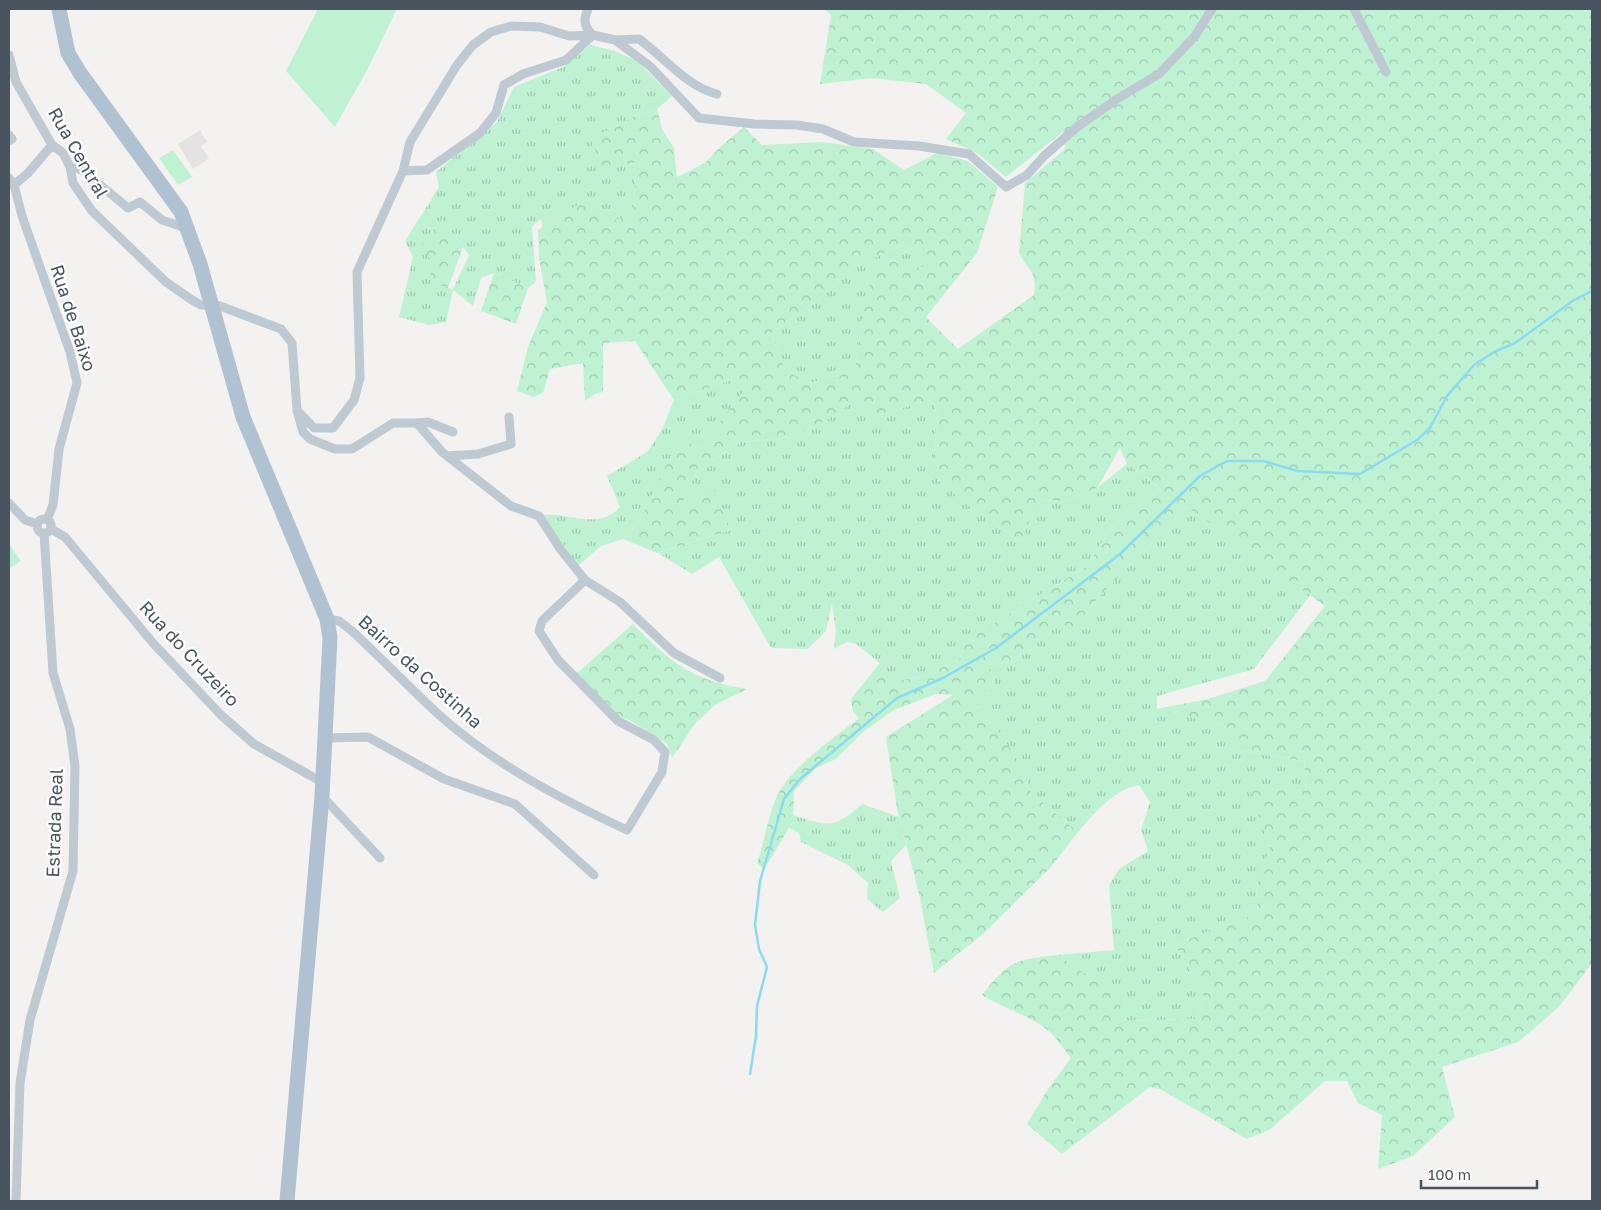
<svg xmlns="http://www.w3.org/2000/svg" width="1601" height="1210" font-family="'Golos Text',sans-serif">
<style>
.education{fill:#e5e2e3}
.grass{fill:url(#grass-tufts);fill-rule:evenodd}
.forest{fill:url(#forest-crowns);fill-rule:evenodd}
.park{fill:#bff2d3}
.lines{fill:none;stroke-linecap:round;stroke-linejoin:round}
.stream{stroke:#8adbf1;stroke-width:2.5}
.street{stroke:#bfc9d1;stroke-width:9}
.primary{stroke:#b0c1d1;stroke-width:15}
.labels{text-anchor:middle;stroke-width:4.5;stroke-linejoin:round;paint-order:stroke}
.street-label{font-size:18px;fill:#485560;stroke:#fff}
</style>
<defs>
<pattern id="grass-tufts" width="24" height="20" patternUnits="userSpaceOnUse" patternTransform="scale(1.25)"><rect width="24" height="20" fill="#bff2d3"/><path d="M3 7l-1-3M5 7V3M7 7l1-3M15 17l-1-3M17 17v-4M19 17l1-3" fill="none" stroke="#9dc7af"/></pattern>
<pattern id="forest-crowns" width="20" height="18" patternUnits="userSpaceOnUse" patternTransform="scale(1.25)"><rect width="20" height="18" fill="#bff2d3"/><path d="M2 6a3 3 0 1 1 6 0M12 15a3 3 0 1 1 6 0" fill="none" stroke="#9dc7af"/></pattern>
</defs>
<rect width="100%" height="100%" fill="#f4f1f1"/>
<path class="education" d="M 200,130 L 207,142 L 201,146 L 209,159 L 193,169 L 178,144 Z"/>
<path class="grass" d="M 590,45 L 615,51 L 637,61 L 672,96 L 657,109 L 639,114 L 590,139 L 636,162 L 633,215 L 603,223 L 589,198 L 543,227 L 541,219 L 532,226 L 536,282 L 528,288 L 494,273 L 481,278 L 473,306 L 453,290 L 446,322 L 429,325 L 399,317 L 413,257 L 405,241 L 439,187 L 436,172 L 497,122 L 514,87 L 563,67 ZM 442,219 L 469,255 L 453,289 L 431,283 L 431,260 Z
M 901,245 L 931,255 L 917,272 L 862,318 L 855,371 L 809,383 L 785,370 L 771,333 L 818,300 L 851,269 Z
M 732,380 L 747,388 L 700,448 L 679,440 L 638,523 L 623,539 L 601,546 L 578,566 L 543,515 C 571,512 598,531 620,507 L 607,476 L 647,452 L 662,430 L 674,400 Z
M 930,400 L 938,413 L 932,475 L 968,505 L 1020,542 L 1039,500 L 1066,501 L 1097,488 L 1127,464 L 1160,488 L 1110,529 L 1087,566 L 967,640 L 959,660 L 921,677 L 903,680 L 871,674 L 880,663 L 856,644 L 847,642 L 834,649 L 836,631 L 832,604 L 826,631 L 808,649 L 771,648 L 719,557 L 692,574 L 658,553 L 731,530 L 675,517 L 697,471 L 741,442 L 793,437 L 839,413 L 852,401 L 875,416 Z
M 1187,507 L 1311,594 L 1254,669 L 1157,696 L 1157,709 L 1223,725 L 1240,751 L 1304,761 L 1307,791 L 1250,789 L 1270,847 L 1256,887 L 1258,914 L 1175,944 L 1204,996 L 1195,1019 L 1121,1021 L 1115,995 L 1058,955 L 1114,950 L 1109,885 L 1119,869 L 1148,851 L 1141,830 L 1150,802 L 1139,785 C 1113,790 1095,813 1078,832 L 1031,793 L 1022,767 L 975,703 L 996,687 L 990,668 L 1015,658 L 1058,621 L 1073,628 L 1097,599 Z
M 862,804 L 899,817 L 906,845 L 891,861 L 900,898 L 883,912 L 867,899 L 868,883 L 848,865 L 801,842 L 799,833 L 789,828 L 793,821 L 793,815 C 827,826 834,830 862,804 Z"/>
<path class="forest" d="M 824,9 L 1592,9 L 1592,963 L 1559,1007 L 1518,1042 L 1442,1067 L 1455,1117 L 1413,1156 L 1378,1169 L 1382,1115 L 1358,1103 L 1347,1081 L 1325,1081 L 1269,1130 L 1247,1139 L 1160,1089 L 1150,1087 L 1062,1154 L 1027,1124 L 1048,1089 L 1071,1058 C 1065,1051 1060,1043 1054,1036 C 1035,1016 1005,1010 982,995 C 1010,960 1014,960 1058,955 L 1116,995 L 1122,1021 L 1195,1019 L 1204,996 L 1175,944 L 1258,914 L 1256,887 L 1270,847 L 1249,788 L 1307,791 L 1304,761 L 1240,751 L 1223,725 L 1156,709 L 1208,699 L 1265,681 L 1325,606 L 1187,507 L 1097,599 L 1073,629 L 1058,622 L 1015,658 L 990,668 L 996,687 L 975,703 L 983,707 L 1022,767 L 1031,793 L 1078,832 L 1050,868 L 983,934 L 934,973 L 920,898 L 897,809 L 886,737 L 953,695 L 936,694 L 894,710 L 863,732 L 836,759 L 816,768 L 794,791 L 793,821 L 764,870 L 757,863 C 764,843 767,822 774,803 C 788,767 831,741 859,718 L 853,712 L 851,699 L 871,674 L 904,680 L 921,677 L 959,660 L 967,640 L 1087,566 L 1110,529 L 1160,488 L 1127,464 L 1120,448 L 1097,488 L 1066,501 L 1039,500 L 1020,542 L 968,505 L 932,475 L 938,413 L 930,400 L 875,416 L 852,402 L 839,413 L 793,437 L 741,442 L 697,471 L 676,516 L 714,488 L 731,530 L 657,553 L 623,539 L 638,523 L 679,439 L 700,448 L 746,388 L 732,380 L 674,400 L 635,341 L 603,343 L 603,392 L 595,394 L 585,401 L 583,363 L 550,369 L 543,393 L 534,397 L 517,391 L 528,347 L 547,302 L 539,258 L 538,230 L 589,198 L 603,223 L 633,215 L 636,162 L 604,170 L 590,139 L 639,114 L 657,109 L 662,129 L 674,148 L 677,177 L 705,163 L 719,148 L 744,127 L 762,145 L 821,142 L 873,149 L 904,170 L 937,153 L 968,161 L 998,187 L 977,253 L 926,317 L 958,349 L 1034,295 C 1037,269 1030,274 1019,253 L 1025,183 L 1065,149 L 1063,132 L 1006,177 L 977,153 L 946,139 L 966,113 L 926,84 L 872,78 L 820,84 L 831,15 ZM 901,245 L 930,255 L 917,272 L 890,260 L 870,282 L 862,318 L 855,371 L 809,383 L 785,370 L 771,333 L 818,300 L 851,269 Z
M 442,219 L 463,247 L 448,288 L 430,283 L 431,260 L 420,246 Z
M 494,273 L 528,288 L 516,324 L 481,311 Z
M 633,624 C 670,662 693,681 747,689 L 715,705 L 694,725 L 672,758 L 667,744 L 631,721 L 619,716 L 577,673 Z"/>
<path class="park" d="M 318,9 L 397,9 L 366,72 L 335,127 L 286,71 Z
M 173,150 L 192,177 L 178,185 L 159,158 Z
M 9,544 L 21,561 L 9,569 Z"/>
<g class="lines">
<path class="stream" d="M 750,1074 L 756,1036 L 757,1006 L 767,967 L 759,949 L 755,925 L 760,881 L 784,799 L 800,779 L 897,698 L 943,678 L 996,648 L 1053,605 L 1120,554 L 1200,476 L 1227,461 L 1263,461 L 1298,471 L 1360,474 L 1417,440 L 1430,428 L 1447,396 L 1474,365 L 1494,352 L 1515,343 L 1574,300 L 1592,291"/>
<path class="street" d="M 588,9 C 583,20 584,27 593,35
M 1354,9 L 1386,72
M 615,40 L 639,39 C 664,57 686,86 717,94
M 9,55 L 16,82 L 52,145 L 63,153 L 70,167 L 73,183 L 92,211 L 166,282 L 192,300 L 201,305 L 220,306 L 281,329 L 292,343 L 297,410 L 303,432 L 310,439 L 335,449 L 352,449 L 393,423 L 417,423 L 442,452 L 511,506 L 539,516 L 561,550 L 585,580 L 542,621 L 539,631 L 558,660 L 618,721 L 654,740 L 665,752 L 662,772 L 627,830 C 560,799 491,762 437,713 C 408,686 381,658 352,631 L 339,621 L 327,619
M 9,135 L 12,139 L 9,141
M 70,167 L 82,170 L 128,208 L 140,202 L 162,220 L 186,228
M 403,171 L 410,142 L 457,65 L 473,45 L 491,32 L 511,26 L 540,27 L 569,36 L 593,35 L 615,40 L 650,66 L 699,118 L 754,124 L 797,125 L 823,129 L 854,142 L 919,146 L 969,154 L 1006,187 L 1027,175 L 1044,156 L 1077,127 L 1117,99 L 1159,74 L 1195,36 L 1212,9
M 9,178 L 14,185 L 22,216 L 70,352 L 77,383 L 59,449 L 53,505 L 47,520
M 14,185 L 28,173 L 52,145
M 298,411 L 314,428 L 333,428 L 354,400 L 360,378 L 357,272 L 403,171 L 427,170 L 480,133 L 496,113 L 504,85 L 523,74 L 566,60 L 593,35
M 417,423 L 428,422 L 453,432
M 447,456 L 478,454 L 511,444 L 509,417
M 9,503 L 25,520 L 37,524
M37 526a7 7 0 1 1 14 0a7 7 0 1 1-14 0Z
M 51,529 L 65,537 L 153,643 L 221,715 L 254,744 L 322,782
M 585,580 L 620,602 L 674,653 L 720,678
M 324,738 L 368,737 L 444,779 L 515,804 L 594,875
M 322,796 L 380,858
M 16,1201 L 20,1083 L 30,1020 L 73,871 L 75,766 L 70,729 L 53,673 L 44,533"/>
<path class="primary" d="M 59,9 L 68,53 L 80,73 L 181,212 L 200,264 L 243,417 L 327,619 L 330,638 L 322,796 L 287,1201"/>
</g>
<g class="labels">
<g class="street-label">
<text transform="translate(78 153) rotate(60)" y="6">Rua Central</text>
<text transform="translate(73 318) rotate(72)" y="6">Rua de Baixo</text>
<text transform="translate(189 654) rotate(47)" y="6">Rua do Cruzeiro</text>
<text transform="translate(420 672) rotate(42)" y="6">Bairro da Costinha</text>
<text transform="translate(55 823) rotate(-88)" y="6">Estrada Real</text>
</g>
</g>
<rect width="1601" height="1210" fill="none" stroke="#485560" stroke-width="20"/>
<path d="M1421 1180v8h116v-8" fill="none" stroke="#485560" stroke-width="2.5"/>
<text x="1428" y="1180" font-size="15" fill="#485560" stroke="#ffffff" stroke-width="4" paint-order="stroke">100 m</text>
</svg>
